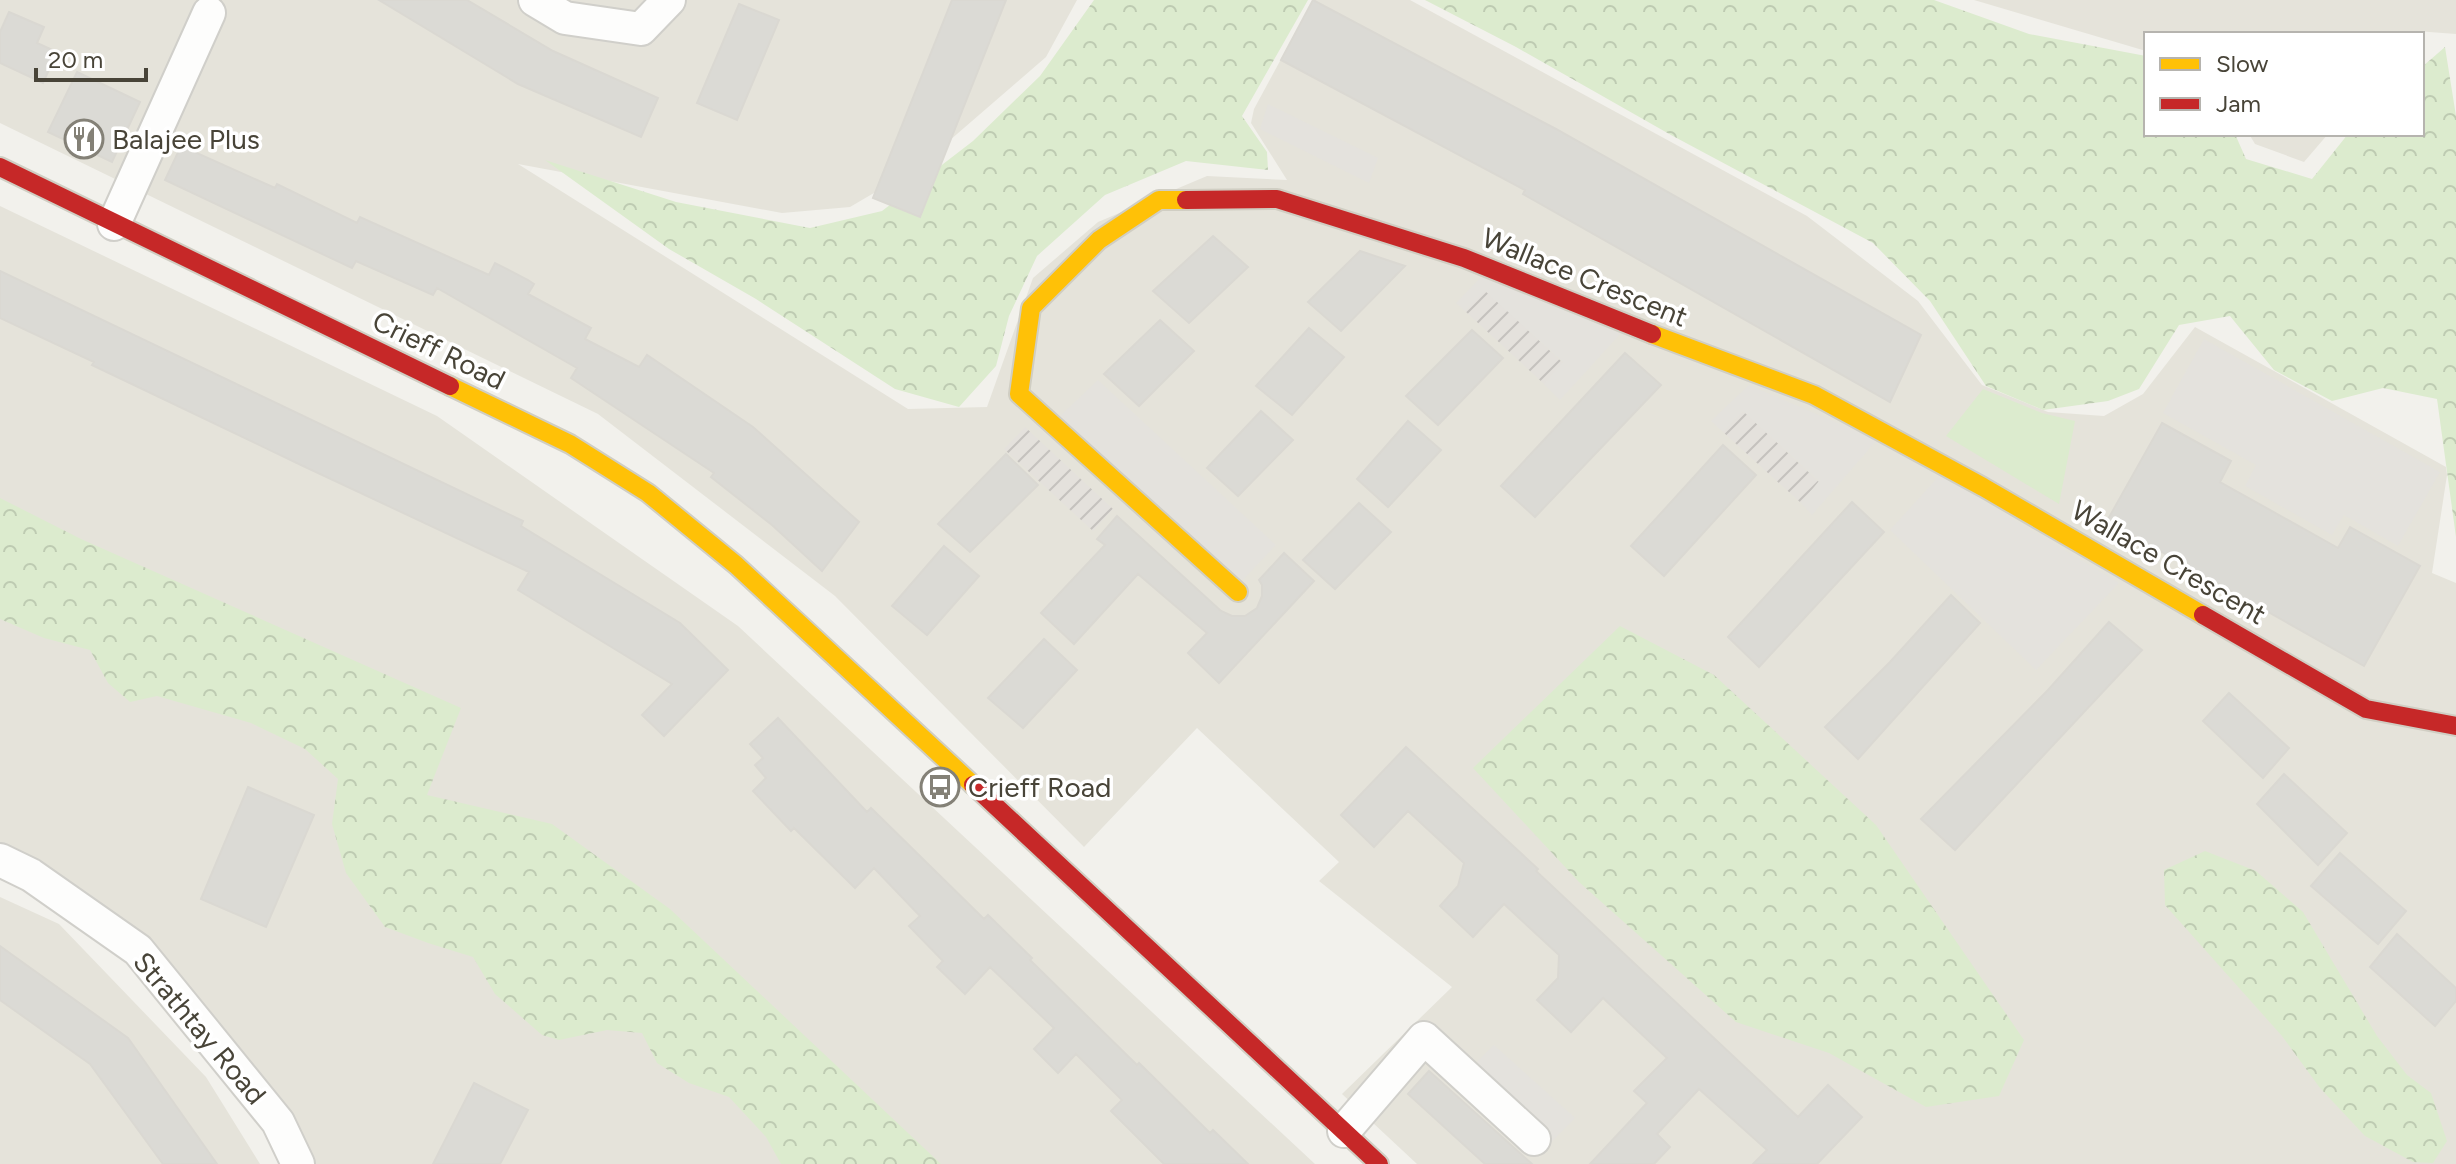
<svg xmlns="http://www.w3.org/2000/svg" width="2456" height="1164" font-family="Figtree,sans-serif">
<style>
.residential{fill:#e5e3da}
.industrial{fill:url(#industrial-furrows)}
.forest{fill:url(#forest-crowns)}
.park{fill:#dcebce}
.parking{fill:#e4e2dd}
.building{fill:#dbdad5;stroke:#dad8d2;stroke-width:2}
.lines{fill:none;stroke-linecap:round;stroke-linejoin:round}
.street-casing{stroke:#d0cfca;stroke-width:36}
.slow-casing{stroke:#d0cec3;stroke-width:22}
.jam-casing{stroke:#d0cec3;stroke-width:22}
.street{stroke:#fdfdfc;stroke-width:32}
.slow{stroke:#ffc107;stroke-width:18}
.jam{stroke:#c62828;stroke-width:18}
.labels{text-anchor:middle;stroke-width:7;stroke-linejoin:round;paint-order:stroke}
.poi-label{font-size:28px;fill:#484438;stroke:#fff;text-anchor:start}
.street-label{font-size:28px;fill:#484438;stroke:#fff}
</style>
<defs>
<pattern id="industrial-furrows" width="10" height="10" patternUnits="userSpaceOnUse" patternTransform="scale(2)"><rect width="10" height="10" fill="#e4e1dc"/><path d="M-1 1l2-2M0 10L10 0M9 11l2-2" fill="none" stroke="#c5c2be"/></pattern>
<pattern id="forest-crowns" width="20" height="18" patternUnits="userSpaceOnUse" patternTransform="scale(2)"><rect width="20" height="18" fill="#dcebce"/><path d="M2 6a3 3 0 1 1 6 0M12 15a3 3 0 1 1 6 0" fill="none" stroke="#becbb2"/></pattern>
</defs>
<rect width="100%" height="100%" fill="#f2f1ec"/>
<path class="residential" d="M 0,0 L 1077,0 L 1046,57 L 920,166 L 850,207 L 782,213 L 518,164 L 908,409 L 987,407 L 1033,278 L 1098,222 L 1207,176 L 1287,180 L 1251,123 L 1254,109 L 1313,0 L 1410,0 L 1807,216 L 1918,301 L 1982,385 L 2048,412 L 2104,416 L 2143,394 L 2195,327 L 2446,467 L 2447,475 L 2432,573 L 2456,583 L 2456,1164 L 1417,1164 L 1342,1094 L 1452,987 L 1319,881 L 1339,862 L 1197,728 L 1084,847 L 835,596 L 598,414 L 0,123 Z
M 1974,0 L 2456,0 L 2456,34 L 2416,31 L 2413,34 L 2146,34 L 2146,51 Z
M 2249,134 L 2328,134 L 2304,162 L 2255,144 Z
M 0,206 L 437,416 L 738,626 L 1315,1164 L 316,1164 L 296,1129 L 142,932 L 0,857 Z
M 0,897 L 59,924 L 206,1077 L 260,1164 L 0,1164 Z"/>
<path class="industrial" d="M 1485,290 L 1563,363 L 1544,384 L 1465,311 Z
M 1743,411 L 1819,482 L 1801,503 L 1723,432 Z
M 1025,427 L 1113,509 L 1093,531 L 1004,449 Z"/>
<path class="forest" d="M 1094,0 L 1308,0 L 1242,116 L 1267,152 L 1268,170 L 1186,161 L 1105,195 L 1037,256 L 1009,316 L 996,366 L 959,407 L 895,389 L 756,299 L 669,249 L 545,160 L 676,202 L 810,228 L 882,211 L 973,141 L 1040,76 Z
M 1425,0 L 1934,0 L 2029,34 L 2146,56 L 2146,134 L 2235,134 L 2246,159 L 2312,179 L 2348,134 L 2422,134 L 2422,67 L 2445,47 L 2456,116 L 2456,537 L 2437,399 L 2383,388 L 2332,401 L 2274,370 L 2230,316 L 2179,325 L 2139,389 L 2108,401 L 2043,410 L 1986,386 L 1930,301 L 1873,243 L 1671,135 L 1516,47 Z
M 0,498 L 81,539 L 461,708 L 427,795 L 552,824 L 670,909 L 941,1164 L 781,1164 L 766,1137 L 729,1097 L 689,1083 L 657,1063 L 642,1033 L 607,1030 L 559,1040 L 542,1035 L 495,994 L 473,957 L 428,943 L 385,927 L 346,873 L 332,824 L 338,779 L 305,749 L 251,723 L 157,696 L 130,702 L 108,683 L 90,650 L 44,638 L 0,619 Z
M 1620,626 L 1714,675 L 1876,825 L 2024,1040 L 1999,1096 L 1926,1107 L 1829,1053 L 1736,1022 L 1579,882 L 1473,768 Z
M 2205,851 L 2256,871 L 2303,912 L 2377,1036 L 2407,1075 L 2431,1093 L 2447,1141 L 2433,1163 L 2413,1162 L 2365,1136 L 2320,1088 L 2282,1036 L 2165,905 L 2164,870 Z"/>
<path class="park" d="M 1983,389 L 2042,413 L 2075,421 L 2059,504 L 1946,436 Z"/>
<path class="parking" d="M 1268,104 L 1378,158 L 1369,183 L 1260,129 Z
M 1486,272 L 1622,332 L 1560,400 L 1544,384 L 1563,362 L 1485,291 L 1465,311 L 1456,303 Z
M 2204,339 L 2440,472 L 2398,546 L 2344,515 L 2332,535 L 2245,486 L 2256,465 L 2163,413 Z
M 1098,380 L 1276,545 L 1238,585 L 1059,417 Z
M 1749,385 L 1877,440 L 1812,515 L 1801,503 L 1819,481 L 1743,411 L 1723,432 L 1711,421 Z
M 1940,475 L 2119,583 L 2036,670 L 1890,530 Z
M 1494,1045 L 1575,1118 L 1548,1145 L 1468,1071 Z"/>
<path class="building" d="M 379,0 L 467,0 L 553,51 L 658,98 L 641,137 L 518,84 Z
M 952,0 L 1006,0 L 920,217 L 873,198 Z
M 1313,0 L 1556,129 L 1921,335 L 1890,402 L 1523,194 L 1525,190 L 1281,60 Z
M 739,4 L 779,20 L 737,120 L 697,103 Z
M 9,12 L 44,27 L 37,43 L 57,52 L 43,83 L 0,63 L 0,32 Z
M 77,72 L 140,102 L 112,162 L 48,132 Z
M 181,146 L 275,188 L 277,184 L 357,223 L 360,217 L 489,275 L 495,263 L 528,280 L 534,284 L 528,294 L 591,328 L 585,339 L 639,367 L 647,355 L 753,427 L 859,522 L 822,571 L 772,525 L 711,477 L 714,473 L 571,378 L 577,368 L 437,288 L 433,295 L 356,261 L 352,268 L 165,180 Z
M 1213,236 L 1248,267 L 1189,323 L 1153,291 Z
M 1360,251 L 1405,266 L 1341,331 L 1308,302 Z
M 0,271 L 523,521 L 521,526 L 680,623 L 728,670 L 664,736 L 642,715 L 672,684 L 518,590 L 529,572 L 301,465 L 92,365 L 94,362 L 0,318 Z
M 1160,320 L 1194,351 L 1139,406 L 1104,374 Z
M 1309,328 L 1344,357 L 1292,415 L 1256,386 Z
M 1472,330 L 1503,358 L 1438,425 L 1406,396 Z
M 1625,353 L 1661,385 L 1535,517 L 1501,486 Z
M 1261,411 L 1293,440 L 1238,496 L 1207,468 Z
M 1408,421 L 1441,450 L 1388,507 L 1357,479 Z
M 2162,423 L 2231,461 L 2220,482 L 2338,548 L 2350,527 L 2420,566 L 2364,666 L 2107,521 Z
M 1723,445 L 1756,475 L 1664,576 L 1631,546 Z
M 1006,454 L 1038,485 L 970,552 L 938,524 Z
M 1852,502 L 1884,532 L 1759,667 L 1728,637 Z
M 1359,503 L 1391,532 L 1335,589 L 1303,560 Z
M 1117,516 L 1221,611 L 1232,616 L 1245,616 L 1257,608 L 1262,596 L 1262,585 L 1259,580 L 1284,553 L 1314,581 L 1219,683 L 1188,653 L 1207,633 L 1138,574 L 1074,644 L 1041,613 L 1105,545 L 1097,539 Z
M 944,546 L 979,576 L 927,635 L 892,606 Z
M 1951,595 L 1980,623 L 1858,759 L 1825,727 L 1890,662 Z
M 2109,622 L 2142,650 L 1955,850 L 1921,819 L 2048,690 Z
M 1044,639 L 1077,670 L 1023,728 L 988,698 Z
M 2229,693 L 2289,748 L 2263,778 L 2203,721 Z
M 778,718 L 867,812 L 871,808 L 984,919 L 988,915 L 1032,958 L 1030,960 L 1137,1065 L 1139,1063 L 1210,1133 L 1213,1130 L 1248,1164 L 1164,1164 L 1111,1111 L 1122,1100 L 1076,1054 L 1058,1073 L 1034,1049 L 1054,1028 L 990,967 L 965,994 L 937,967 L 943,961 L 909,926 L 920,916 L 874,868 L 855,888 L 794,828 L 791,831 L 753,791 L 766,778 L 755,765 L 763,758 L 750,744 Z
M 1406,747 L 1538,869 L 1536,871 L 1798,1117 L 1828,1085 L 1862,1117 L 1817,1164 L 1753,1164 L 1767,1150 L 1699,1089 L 1657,1134 L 1670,1147 L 1654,1164 L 1590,1164 L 1647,1103 L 1634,1091 L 1667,1058 L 1603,998 L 1571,1032 L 1537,1000 L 1558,978 L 1559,955 L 1504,904 L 1473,937 L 1440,906 L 1458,886 L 1464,863 L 1408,811 L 1374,847 L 1341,815 Z
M 2284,774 L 2347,833 L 2318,865 L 2257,804 Z
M 248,787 L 314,815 L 266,927 L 201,899 Z
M 2340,853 L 2406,911 L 2378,944 L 2311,886 Z
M 2397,934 L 2456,988 L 2456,1001 L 2435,1026 L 2370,967 Z
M 0,946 L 128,1038 L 217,1164 L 163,1164 L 90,1064 L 0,1000 Z
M 1429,1071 L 1532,1164 L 1485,1164 L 1408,1094 Z
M 474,1083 L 528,1110 L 500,1164 L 433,1164 Z"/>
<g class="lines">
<g class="street-casing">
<path id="street" d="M 535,0 L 565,18 L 641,29 L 669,0
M 114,224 L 209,13
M 0,860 L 31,875 L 138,950 L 278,1122 L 298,1164
M 1344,1131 L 1424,1038 L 1534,1139"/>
</g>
<g class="slow-casing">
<path id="slow" d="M 1186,200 L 1159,200 L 1099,240 L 1031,308 L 1019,394 L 1238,592
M 1652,334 L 1814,395 L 1983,487 L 2203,615
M 450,386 L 570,444 L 648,493 L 736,565 L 973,785"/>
</g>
<g class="jam-casing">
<path id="jam" d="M 0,167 L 450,386
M 1186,200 L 1277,199 L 1464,258 L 1652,334
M 2203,615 L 2366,709 L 2456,726
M 973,785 L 1379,1164"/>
</g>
<use href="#street" class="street"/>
<use href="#slow" class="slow"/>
<use href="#jam" class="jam"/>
</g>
<defs>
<g id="restaurant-ring" transform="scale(2)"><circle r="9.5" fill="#fff" stroke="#848177" stroke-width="1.5"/><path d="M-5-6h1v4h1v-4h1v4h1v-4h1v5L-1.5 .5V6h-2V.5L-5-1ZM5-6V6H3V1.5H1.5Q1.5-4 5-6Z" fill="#848177"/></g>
<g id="bus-ring" transform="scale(2)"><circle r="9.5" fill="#fff" stroke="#848177" stroke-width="1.5"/><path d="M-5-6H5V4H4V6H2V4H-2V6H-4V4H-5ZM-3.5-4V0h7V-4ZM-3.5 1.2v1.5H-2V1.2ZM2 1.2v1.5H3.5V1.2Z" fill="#848177"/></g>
</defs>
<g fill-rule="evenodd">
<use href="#restaurant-ring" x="84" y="139"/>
<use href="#bus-ring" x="940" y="787"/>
</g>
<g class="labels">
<g class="poi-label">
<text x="112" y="149">Balajee Plus</text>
<text x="968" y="797">Crieff Road</text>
</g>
<g class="street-label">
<text transform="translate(1585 277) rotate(22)" y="10">Wallace Crescent</text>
<text transform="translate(439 350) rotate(26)" y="10">Crieff Road</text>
<text transform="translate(2169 562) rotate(30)" y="10">Wallace Crescent</text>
<text transform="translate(200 1028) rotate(50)" y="10">Strathtay Road</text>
</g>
</g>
<rect x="2144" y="32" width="280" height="104" fill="#ffffff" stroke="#b6b4af" stroke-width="2"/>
<rect x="2160" y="58" width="40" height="12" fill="#ffc107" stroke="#b6b4af" stroke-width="2"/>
<text x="2216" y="72" font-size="24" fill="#484438">Slow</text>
<rect x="2160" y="98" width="40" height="12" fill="#c62828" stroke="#b6b4af" stroke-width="2"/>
<text x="2216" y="112" font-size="24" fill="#484438">Jam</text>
<path d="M36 68v12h110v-12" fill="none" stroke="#484438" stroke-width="4"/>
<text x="48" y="68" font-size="24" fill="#484438" stroke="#ffffff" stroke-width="6" paint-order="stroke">20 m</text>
</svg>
